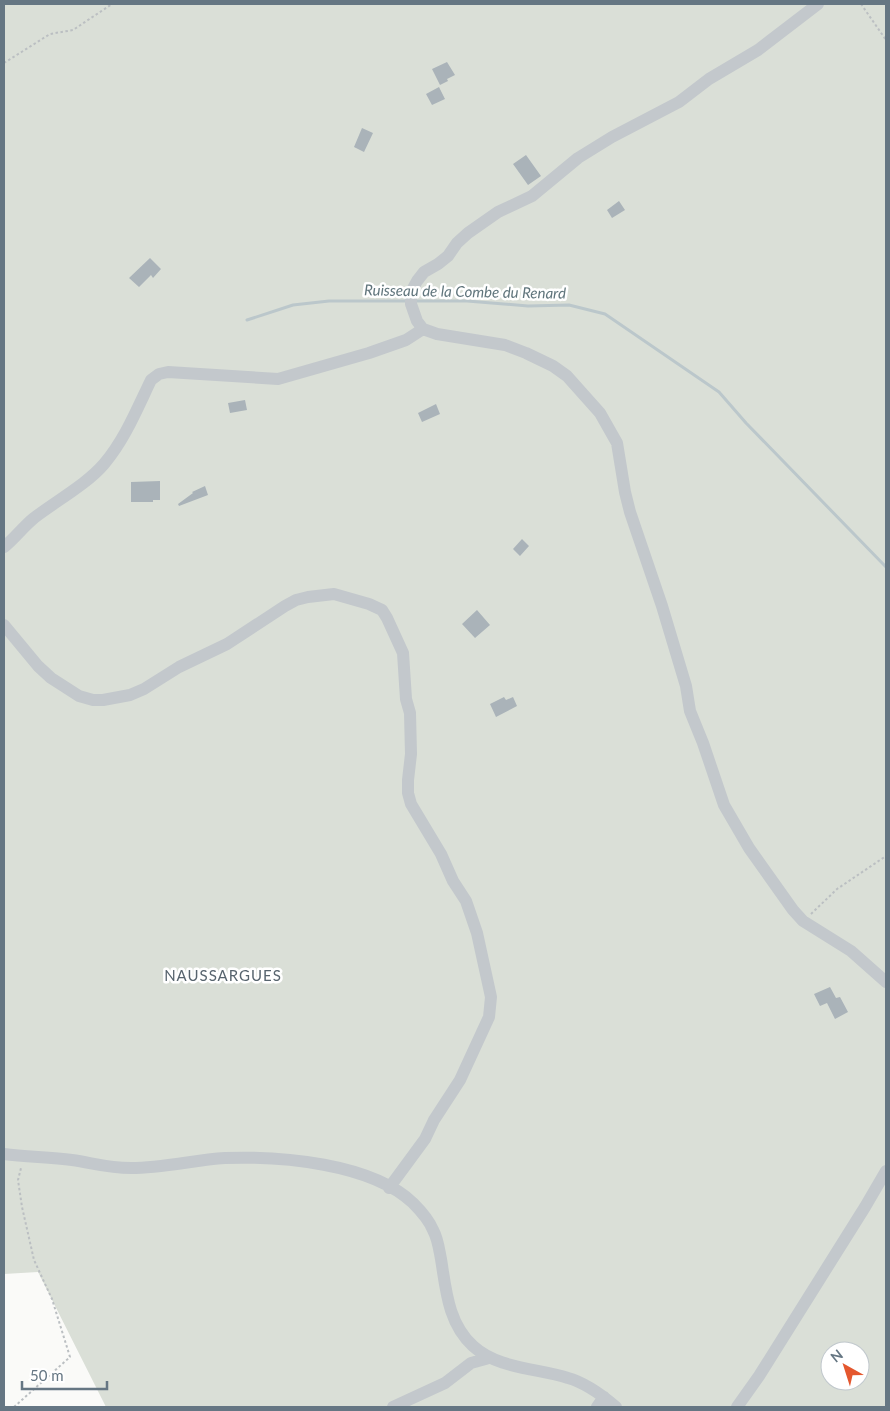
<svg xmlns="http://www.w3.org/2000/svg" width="890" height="1411" font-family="Lato,sans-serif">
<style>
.green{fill:#dadfd7;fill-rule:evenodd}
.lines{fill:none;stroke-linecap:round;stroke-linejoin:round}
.stream{stroke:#bbc7cb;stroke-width:3}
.building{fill:#aab3b9}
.path{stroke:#bbbfc2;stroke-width:2;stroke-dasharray:2.5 2.5;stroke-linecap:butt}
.minor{stroke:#c3c8cc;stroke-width:12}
.labels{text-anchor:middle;stroke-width:5;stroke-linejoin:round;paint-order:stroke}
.water-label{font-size:15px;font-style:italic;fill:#60757c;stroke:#fff}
.neighbourhood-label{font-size:15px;letter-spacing:1px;fill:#57646e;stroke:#fff}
</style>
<rect width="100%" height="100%" fill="#fafaf8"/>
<path class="green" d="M 4,4 L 886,4 L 886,1407 L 106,1407 L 38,1272 L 4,1274 ZM 830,1351 L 860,1351 L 860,1381 L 830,1381 Z"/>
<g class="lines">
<path class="stream" d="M 415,301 L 467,301 L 528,306 L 569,305 L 605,314 L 719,392 L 746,423 L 886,567
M 247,320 L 293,305 L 329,301 L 408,301"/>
</g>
<path class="building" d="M 447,62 L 455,75 L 447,79 L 448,81 L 440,85 L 432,69 Z
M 439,87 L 445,99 L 432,105 L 426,94 Z
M 362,128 L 373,133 L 364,152 L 354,147 Z
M 526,155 L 541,176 L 528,185 L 513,164 Z
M 619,201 L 625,210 L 612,218 L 607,210 Z
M 150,258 L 161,269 L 153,278 L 151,275 L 139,287 L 129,278 Z
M 245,400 L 247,410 L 230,413 L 228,403 Z
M 436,404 L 440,414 L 422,422 L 418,413 Z
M 160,481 L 160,500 L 153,500 L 153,502 L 131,502 L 131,482 Z
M 205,486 L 208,495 L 179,506 L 178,504 L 193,493 L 192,492 Z
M 522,539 L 529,546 L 520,556 L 513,549 Z
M 477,610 L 490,625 L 475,638 L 462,624 Z
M 504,697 L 506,700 L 513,697 L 517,706 L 496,717 L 490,704 Z
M 830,987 L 836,998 L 840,997 L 848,1012 L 835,1019 L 827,1003 L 820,1006 L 814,994 Z"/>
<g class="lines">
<path class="path" d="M 861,4 L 886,40
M 4,63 L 50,34 L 73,30 L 112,4
M 811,914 L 837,889 L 886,856
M 14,1407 L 70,1357 L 52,1299 L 34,1260 L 22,1207 L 18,1180 L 21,1168"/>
<path class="minor" d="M 818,4 L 758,50 L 709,79 L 679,102 L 612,137 L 578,158 L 532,196 L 498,212 L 468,233 L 457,243 L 448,256 L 438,264 L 424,272 L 417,281 L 411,292 L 411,304 L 417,321 L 423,329 L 437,334 L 505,345 L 526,353 L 553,366 L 567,376 L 600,413 L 617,443 L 625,492 L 630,512 L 662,606 L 686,686 L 690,711 L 703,743 L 724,805 L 749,848 L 793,910 L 803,921 L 851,951 L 886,982
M 4,547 C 15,538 23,527 34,518 C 56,501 87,484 104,464 C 125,439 137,409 151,380 L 159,374 L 168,372 L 278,379 L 369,353 L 406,340 L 423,329
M 4,625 L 38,666 L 51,678 L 79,696 L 93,700 L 103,700 L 130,695 L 144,689 L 179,667 L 227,644 L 285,606 L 296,600 L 308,597 L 334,594 L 369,604 L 382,610 L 387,618 L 403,653 L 406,699 L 410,713 L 411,754 L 408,780 L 408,793 L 411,804 L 441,854 L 453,881 L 466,901 L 477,933 L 491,997 L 489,1017 L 460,1080 L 434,1120 L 425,1139 L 389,1188
M 4,1154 C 26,1157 49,1157 72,1160 C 93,1163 108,1168 131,1168 C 163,1168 194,1160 225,1158 C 280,1156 371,1163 413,1203 C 420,1210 429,1220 433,1230 C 438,1239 439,1249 441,1259 C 446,1290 448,1323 473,1346 C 498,1369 537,1368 568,1378 C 586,1383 602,1395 616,1407
M 393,1407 L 445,1383 L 471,1363 L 489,1358
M 597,1407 L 604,1397
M 737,1407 L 759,1376 L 865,1207 L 886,1171"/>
</g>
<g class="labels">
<g class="water-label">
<text transform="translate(465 292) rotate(1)" y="5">Ruisseau de la Combe du Renard</text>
</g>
<g class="neighbourhood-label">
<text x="223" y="981">NAUSSARGUES</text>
</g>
</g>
<rect width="890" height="1411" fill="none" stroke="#657683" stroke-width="10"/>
<g transform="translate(845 1366) rotate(321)"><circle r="24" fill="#ffffff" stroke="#c1c8cd"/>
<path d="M0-4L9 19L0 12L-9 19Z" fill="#e4572e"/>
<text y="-8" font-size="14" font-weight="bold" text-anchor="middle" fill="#657683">N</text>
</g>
<path d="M22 1381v8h85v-8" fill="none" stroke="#657683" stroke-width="2.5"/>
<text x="30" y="1381" font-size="15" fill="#657683" stroke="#ffffff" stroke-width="4" paint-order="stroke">50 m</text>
</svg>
